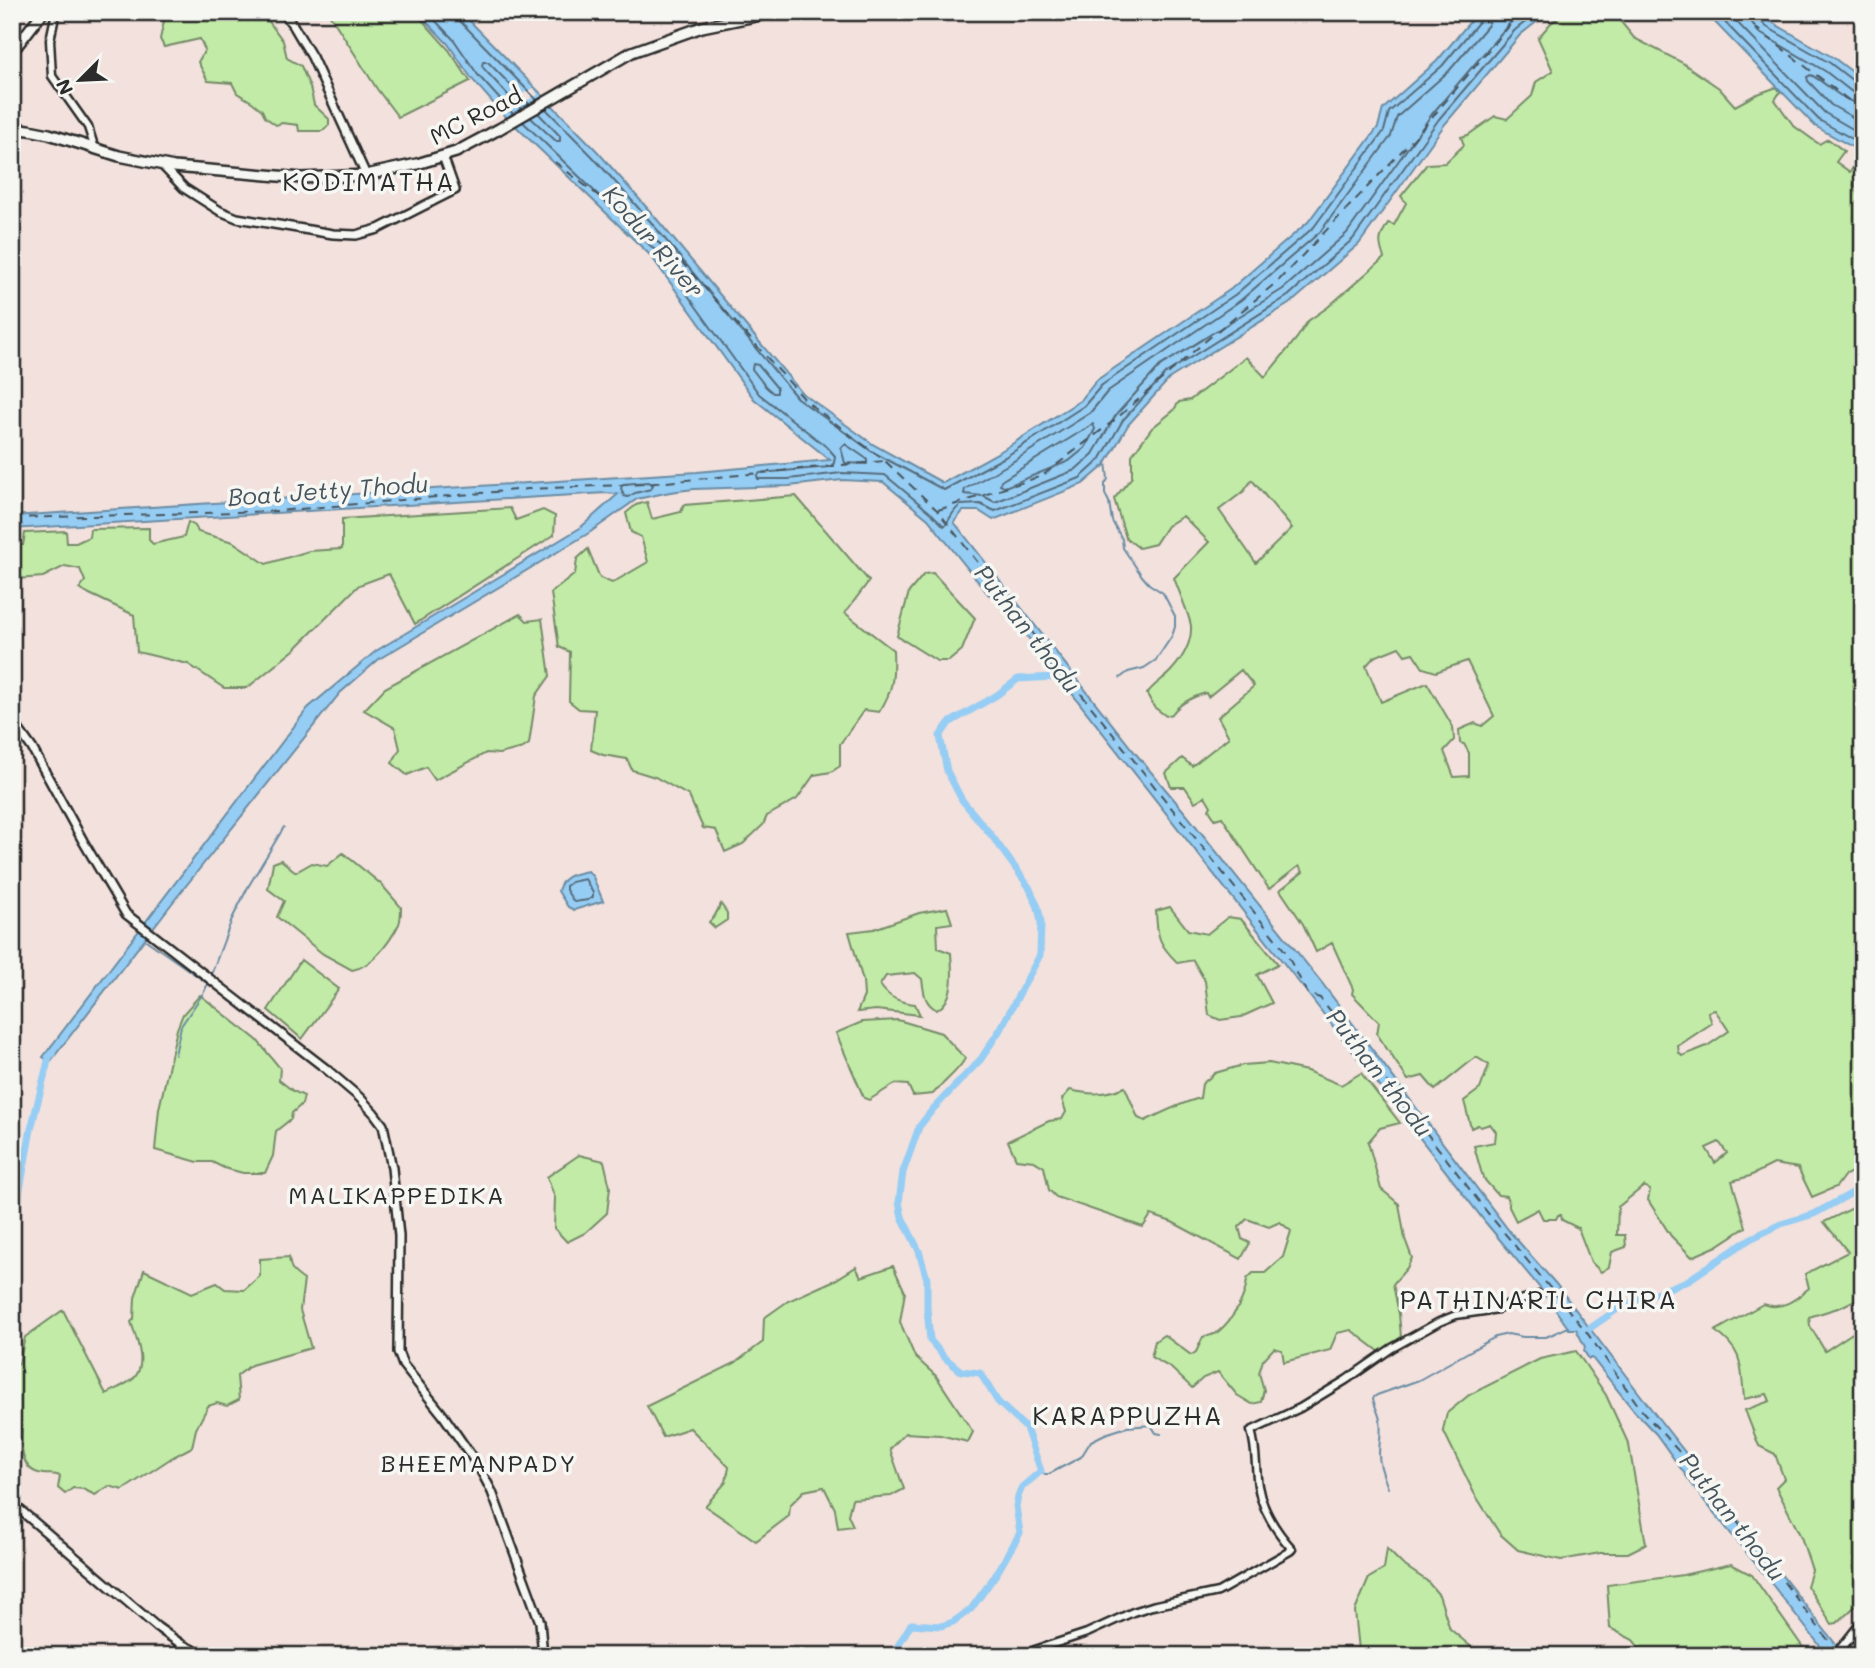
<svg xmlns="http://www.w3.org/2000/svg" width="1875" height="1668" font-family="Mali,sans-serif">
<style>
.green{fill:#c1eba7;stroke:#768b69;stroke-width:2;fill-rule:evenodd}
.water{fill:#96cdf4;stroke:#6b8ca4;stroke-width:2}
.pier{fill:#f2e1dc}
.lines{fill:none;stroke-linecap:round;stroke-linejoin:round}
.shore{stroke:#566c7b;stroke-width:2}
.stream{stroke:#6b8ca4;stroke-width:2}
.canal{stroke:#96cdf4;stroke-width:7}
.ferry{stroke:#46545d;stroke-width:2;stroke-dasharray:9 7;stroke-linecap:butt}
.tertiary-casing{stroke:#2b2b2b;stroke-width:11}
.secondary-casing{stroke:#2b2b2b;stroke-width:12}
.trunk-casing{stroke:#2b2b2b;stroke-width:14}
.tertiary{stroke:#f6f6f2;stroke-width:6}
.secondary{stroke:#f6f6f2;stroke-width:7}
.trunk{stroke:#f6f6f2;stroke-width:9}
.labels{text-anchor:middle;stroke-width:7;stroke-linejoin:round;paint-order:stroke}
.street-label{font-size:23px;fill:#2b2b2b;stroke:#f6f6f2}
.water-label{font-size:24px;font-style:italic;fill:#46545d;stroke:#f6f6f2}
.neighbourhood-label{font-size:24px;letter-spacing:2px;fill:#2b2b2b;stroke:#f6f6f2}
.quarter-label{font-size:26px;letter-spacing:2px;fill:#2b2b2b;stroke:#f6f6f2}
</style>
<rect width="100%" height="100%" fill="#f2e1dc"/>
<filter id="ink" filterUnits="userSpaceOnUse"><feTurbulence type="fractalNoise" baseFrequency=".0143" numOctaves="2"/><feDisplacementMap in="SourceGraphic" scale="14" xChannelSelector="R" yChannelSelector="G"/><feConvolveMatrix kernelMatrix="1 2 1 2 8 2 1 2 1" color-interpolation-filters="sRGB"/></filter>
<g filter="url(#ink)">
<path class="green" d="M 166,12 L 262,12 L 283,41 L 287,58 L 301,66 L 310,87 L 314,105 L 329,119 L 329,125 L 322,131 L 299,131 L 298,125 L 282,123 L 276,125 L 265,117 L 262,110 L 252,102 L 237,93 L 232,83 L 208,81 L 198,62 L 205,50 L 200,39 L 164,47 L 160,39 Z
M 328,12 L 415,12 L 449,50 L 470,81 L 398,117 L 377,89 Z
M 1565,12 L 1613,12 L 1634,38 L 1681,62 L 1719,88 L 1735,106 L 1755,95 L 1777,87 L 1780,92 L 1775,100 L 1794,126 L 1819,144 L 1828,139 L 1844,151 L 1836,162 L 1850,172 L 1858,160 L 1863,164 L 1863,168 L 1854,185 L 1863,189 L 1863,1166 L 1844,1176 L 1836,1187 L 1812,1197 L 1798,1168 L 1774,1164 L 1750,1176 L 1732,1181 L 1746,1227 L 1717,1246 L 1692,1257 L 1671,1236 L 1648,1200 L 1650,1190 L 1644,1186 L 1618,1207 L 1617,1235 L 1625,1235 L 1626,1247 L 1612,1252 L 1609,1267 L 1601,1272 L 1591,1262 L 1578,1228 L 1562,1220 L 1561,1215 L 1558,1215 L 1556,1219 L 1543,1219 L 1538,1209 L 1516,1221 L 1509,1207 L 1509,1203 L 1506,1196 L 1498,1195 L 1483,1178 L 1474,1146 L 1495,1142 L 1496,1132 L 1490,1124 L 1481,1127 L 1478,1125 L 1471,1128 L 1464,1101 L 1480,1089 L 1489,1065 L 1476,1057 L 1435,1090 L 1423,1076 L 1408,1080 L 1377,1034 L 1379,1022 L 1352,994 L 1353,989 L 1332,943 L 1316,952 L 1303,924 L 1280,890 L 1303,872 L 1299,866 L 1269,889 L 1222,817 L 1215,819 L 1209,810 L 1211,806 L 1205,796 L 1195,802 L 1185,787 L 1171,787 L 1166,773 L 1182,758 L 1192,766 L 1229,737 L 1218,717 L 1254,686 L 1241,670 L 1208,697 L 1206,693 C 1192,697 1180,703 1172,714 L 1166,716 L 1154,707 L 1147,694 C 1152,685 1164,679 1171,671 C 1182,659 1192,643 1191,626 C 1190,617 1178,589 1174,578 L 1209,542 L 1183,516 L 1167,526 L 1155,544 L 1139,548 L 1126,538 L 1114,499 L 1132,477 L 1132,455 L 1152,428 L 1173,411 L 1179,402 L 1190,400 L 1246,357 L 1265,377 L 1297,338 L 1308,321 L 1328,307 L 1384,258 C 1378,241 1379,238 1388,223 L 1394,225 L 1406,203 L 1401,196 L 1427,164 L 1445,163 L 1464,145 L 1461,137 L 1468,135 L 1495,116 L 1507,119 L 1532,96 L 1536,82 L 1553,71 L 1538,38 L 1550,24 ZM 1252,480 L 1292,528 L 1256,563 L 1219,510 L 1244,491 ZM 1399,647 L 1405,655 L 1413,653 L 1423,668 L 1436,672 L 1467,661 L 1494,716 L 1482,726 L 1475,723 L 1459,730 L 1460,743 L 1464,744 L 1469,753 L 1469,776 L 1454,777 L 1444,751 L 1454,740 L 1453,727 L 1427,683 L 1381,702 L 1366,666 L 1374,657 ZM 1715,1010 L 1729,1031 L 1707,1046 L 1682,1056 L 1679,1053 L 1678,1046 L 1712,1023 L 1708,1012 ZM 1719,1142 L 1727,1153 L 1715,1163 L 1706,1148 Z
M 796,496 L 869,581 L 845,613 L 893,650 C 894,675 894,690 879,712 L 864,710 L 840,744 L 840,766 L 831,772 L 814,775 L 797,799 L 767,816 L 763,825 L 743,844 L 725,852 L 716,830 L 703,828 L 689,796 L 655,777 L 632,770 L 627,759 L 603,755 L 591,750 L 595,710 L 579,709 L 569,701 L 570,652 L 559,647 L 551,593 L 575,574 L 577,559 L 588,549 L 600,578 L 612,583 L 648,562 L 641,537 L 631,532 L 626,513 L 636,505 L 647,502 L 652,519 L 681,512 L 684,505 Z
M 510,508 L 516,520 L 543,510 L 555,516 L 554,535 L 415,624 L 389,574 L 359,585 L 294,650 L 247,688 L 224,688 L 188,664 L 137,652 L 134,615 L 79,589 L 85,581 L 80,569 L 65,566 L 43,577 L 17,579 L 17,599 L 12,602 L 12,545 L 23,545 L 25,533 L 66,531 L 67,543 L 76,543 L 89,537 L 90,529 L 149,528 L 149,540 L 153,544 L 184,537 L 188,522 L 195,526 L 198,532 L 233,542 L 266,564 L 309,551 L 342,549 L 342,519 Z
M 933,573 L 975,618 L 962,650 L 949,661 L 937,661 L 897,636 L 909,592 L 924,574 Z
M 520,614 L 527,621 L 542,619 L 550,676 L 536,696 L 529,744 L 523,748 L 499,754 L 486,753 L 435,780 L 426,767 L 407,775 L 392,763 L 400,749 L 395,728 L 364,710 L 385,688 Z
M 343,853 L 381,884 L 401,907 C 401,913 401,919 399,924 C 390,942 372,967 352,970 L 323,954 L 277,917 L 284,901 L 268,889 L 273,863 L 281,860 L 296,872 L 312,863 L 327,866 Z
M 721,904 L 727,913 L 727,920 L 715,928 L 709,922 L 714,917 Z
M 1170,907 L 1188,930 L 1207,934 L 1228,917 L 1241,919 L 1278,964 L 1257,975 L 1272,1003 L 1241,1017 L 1220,1020 L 1209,1015 L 1205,981 L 1193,960 L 1178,963 C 1159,945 1157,937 1156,911 Z
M 947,908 L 952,923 L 937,925 L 938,948 L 951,953 C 952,971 956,999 937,1010 C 924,1003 924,993 922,979 L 915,973 L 886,976 L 880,985 C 889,998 900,1003 915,1004 L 920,1015 L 876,1010 L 857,1012 L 864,996 L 863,981 L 849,932 L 874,929 L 919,913 Z
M 301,960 L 339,989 L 302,1039 L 268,1010 Z
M 200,995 L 257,1040 L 280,1068 L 279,1080 L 293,1091 L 304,1096 L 302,1104 L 292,1113 L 291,1119 L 276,1131 L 273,1156 L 265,1173 L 243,1173 L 224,1168 L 212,1162 L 198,1162 L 155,1150 L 159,1109 L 177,1029 L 183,1014 Z
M 898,1020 L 941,1033 L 965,1058 C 962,1068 941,1084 933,1094 L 913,1096 L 908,1085 L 895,1084 L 869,1100 L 864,1098 L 836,1033 L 862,1022 Z
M 1269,1063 L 1307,1071 L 1341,1085 L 1361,1073 L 1400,1123 L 1380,1128 L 1368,1142 L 1381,1189 L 1399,1204 L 1405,1239 L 1412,1258 L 1407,1268 L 1393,1284 L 1399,1314 L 1401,1337 L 1380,1352 L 1351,1330 L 1337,1333 L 1330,1350 L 1284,1362 L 1282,1350 L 1274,1348 L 1263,1360 L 1259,1373 L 1264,1390 L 1261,1402 L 1252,1404 L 1237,1395 L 1218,1372 L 1203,1378 L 1192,1388 L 1171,1368 L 1151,1357 L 1155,1341 L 1164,1335 L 1191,1355 L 1196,1352 L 1203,1337 C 1209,1336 1215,1335 1219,1331 C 1233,1319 1246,1297 1247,1279 L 1253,1273 L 1265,1273 L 1283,1257 L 1291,1231 L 1280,1222 L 1269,1227 L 1247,1219 L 1239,1227 L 1242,1239 L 1250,1243 L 1241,1259 L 1172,1222 L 1151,1215 L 1143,1227 L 1056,1197 L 1049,1190 L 1044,1167 L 1034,1161 L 1016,1159 L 1008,1141 L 1049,1121 L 1062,1119 L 1066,1112 L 1062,1099 L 1070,1090 C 1090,1095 1105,1095 1125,1087 L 1138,1118 L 1145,1121 C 1163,1112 1181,1103 1200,1098 L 1202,1084 L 1215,1073 L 1243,1065 Z
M 579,1155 L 604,1161 L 610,1187 L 607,1213 L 585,1233 L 567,1242 L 554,1228 L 555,1198 L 547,1177 Z
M 1863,1203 L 1863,1296 L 1841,1307 L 1809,1317 L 1810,1326 L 1825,1351 L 1863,1326 L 1863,1599 L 1837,1623 L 1832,1624 L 1807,1586 L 1812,1570 L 1801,1537 L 1776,1487 L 1784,1479 L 1775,1454 L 1759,1446 L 1745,1410 L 1770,1401 L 1767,1394 L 1744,1399 C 1741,1368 1744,1350 1715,1331 L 1763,1304 C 1782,1311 1795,1300 1809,1288 L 1805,1274 L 1848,1252 L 1824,1222 Z
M 289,1257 C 290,1270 294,1273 304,1280 L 300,1310 L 311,1348 L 251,1365 L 237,1376 L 239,1400 L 227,1406 L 217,1403 L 208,1406 L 196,1429 L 192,1447 L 173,1457 L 123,1490 L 109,1486 L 95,1495 L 83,1489 L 73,1488 L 65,1494 L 58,1488 L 60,1476 C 53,1473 50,1475 43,1474 C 20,1471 21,1447 22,1429 L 12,1427 L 12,1366 L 19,1364 L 25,1337 L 63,1310 L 106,1394 C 113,1390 130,1383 135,1377 C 147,1362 136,1338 131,1322 L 134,1319 L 135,1298 L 144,1270 L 192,1293 L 217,1283 L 225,1289 L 244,1290 L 260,1276 L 260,1259 Z
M 893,1266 L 905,1292 L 900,1322 L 915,1357 L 936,1376 L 973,1432 L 968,1442 L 940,1435 L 905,1433 L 890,1449 L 904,1489 L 891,1496 L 852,1499 L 848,1515 L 853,1526 L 838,1528 L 835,1509 L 824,1487 L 804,1491 L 790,1505 L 789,1516 L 756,1541 L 705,1506 L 726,1482 L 729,1467 L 690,1428 L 663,1437 L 647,1406 L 735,1363 L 763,1342 L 764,1318 L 788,1301 L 835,1280 L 856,1267 L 861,1277 Z
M 1576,1351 L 1606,1395 L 1629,1445 L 1646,1544 L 1628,1553 L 1600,1553 L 1561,1560 L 1518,1550 L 1500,1534 L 1474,1493 L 1443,1430 L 1447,1413 L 1469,1395 L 1540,1359 Z
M 1387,1549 L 1402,1564 L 1427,1581 L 1439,1595 L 1450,1629 L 1482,1656 L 1361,1656 L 1359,1650 L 1355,1611 L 1369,1578 L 1384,1569 Z
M 1731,1564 L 1752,1575 L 1809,1656 L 1646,1656 L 1633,1640 L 1610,1628 L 1607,1585 L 1683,1575 Z"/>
<path class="water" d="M 417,12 L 461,12 L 597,151 L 655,217 L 802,393 L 874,445 L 943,483 L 1001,451 L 1081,400 L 1097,380 L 1231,289 L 1308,222 L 1378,127 L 1383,109 L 1437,61 L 1478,12 L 1549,12 L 1520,35 L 1445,124 L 1359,244 L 1292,302 L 1170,378 L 1128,425 L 1105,465 L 1083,484 L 993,520 L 979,511 L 963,511 L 954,522 L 1131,748 L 1187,815 L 1322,983 L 1510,1232 L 1556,1284 L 1655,1414 L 1845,1656 L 1828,1656 L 1771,1583 L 1702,1498 L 1656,1434 L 1635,1412 L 1592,1358 L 1589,1359 L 1584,1351 L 1585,1347 L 1576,1329 L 1569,1329 L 1540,1288 L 1486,1223 L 1308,994 L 1026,635 L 1008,615 L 1004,604 L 988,594 L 928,519 L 883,482 L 842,480 L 789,486 L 694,489 L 670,492 L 637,499 L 589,533 L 379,659 L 340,693 L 173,902 L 50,1062 L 43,1057 L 308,708 L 376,651 L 580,528 L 618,494 L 606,493 L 12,529 L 12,516 L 697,472 L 830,460 L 754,399 L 651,256 L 502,113 L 472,79 L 448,44 Z
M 1705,12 L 1763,12 L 1768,20 L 1834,58 L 1863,80 L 1863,153 L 1815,126 Z
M 588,871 L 593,877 L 603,901 L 574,910 L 568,907 L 558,891 C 562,875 574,874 588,871 Z"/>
<path class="pier" d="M 534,88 L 538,95 L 502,113 L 498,106 Z"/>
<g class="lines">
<path class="shore" d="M 427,12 L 454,40 L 478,75 L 513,114
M 456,12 L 459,20 L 537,100
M 1492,12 L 1488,25 L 1449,71 L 1397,117 L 1391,136 L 1320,232 L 1241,300 L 1108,391 L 1090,413 L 1009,464 L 965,489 L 964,494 L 983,496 L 995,502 L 1075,470 L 1093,454 L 1116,415 L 1160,366 L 1283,289 L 1347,233 L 1432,114 L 1509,24 L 1523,12
M 1715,12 L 1819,120 L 1863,145
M 1727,12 L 1825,113 L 1863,135
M 1749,12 L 1751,21 L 1758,32 L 1825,71 L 1852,92 L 1863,94
M 1758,12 L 1759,18 L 1765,26 L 1830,63 L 1857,84 L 1863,85
M 1863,104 C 1842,103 1829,84 1811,75 L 1807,77 L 1808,81 L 1831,105 L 1863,123
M 521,109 L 485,70 L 482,66 L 483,62 L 488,62 L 529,104
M 546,109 L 592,156 L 650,221 L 797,398 L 871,451 L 944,490 L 1005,457 L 1084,406 L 1102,385 L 1236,294 L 1314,227 L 1384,131 L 1389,112 L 1442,66 L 1481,19 L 1483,12
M 531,118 L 556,141 L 560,141 L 560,136 L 538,113
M 523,122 L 656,251 L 759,394 L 828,448 L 835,456 L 834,463 L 830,467 L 760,473 L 757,476 L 758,479 L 788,479 L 842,473 L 885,475 L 932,514 L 944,526 C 950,521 952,510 961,505 L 980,504 L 995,511 L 1080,478 L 1100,460 L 1123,420 L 1166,373 L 1288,296 L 1353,239 L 1439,119 L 1515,30 L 1538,12
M 753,364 L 758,365 L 777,388 L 777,393 L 773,393 L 766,387 L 752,369 Z
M 1093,424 L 1095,429 L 1085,448 L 1069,461 L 1005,487 L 1000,485 L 1001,481 Z
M 845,444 L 867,459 L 867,464 L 845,463 L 841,448 Z
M 649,482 L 653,485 L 651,489 L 635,493 L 628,497 L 624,496 L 621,488 L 623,484 Z
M 585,879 L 593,893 L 593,897 L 588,900 L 574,902 L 566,890 L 566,886 L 571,882 Z"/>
<path class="stream" d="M 1106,462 L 1108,479 L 1105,484 L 1105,494 L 1109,502 L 1112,521 L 1122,539 L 1123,548 L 1142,576 L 1149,584 L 1163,593 L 1175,616 L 1175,627 L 1172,636 L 1156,660 L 1144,668 L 1128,672 L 1120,678
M 146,940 L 207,983
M 211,975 L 232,919 L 248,887 L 284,827
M 175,1055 L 181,1026 L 204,992 L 209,981
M 1041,1471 L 1044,1474 L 1049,1474 L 1081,1457 L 1091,1441 L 1105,1434 L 1127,1427 L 1151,1425 L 1156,1433 L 1161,1434
M 1388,1488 C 1384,1477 1379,1466 1379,1455 C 1379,1443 1382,1432 1380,1420 C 1379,1413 1374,1406 1373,1398 L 1377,1395 L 1419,1380 L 1495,1337 L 1508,1334 L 1523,1337 L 1546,1337 L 1568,1327"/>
<path class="canal" d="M 12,1203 L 18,1200 L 31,1129 L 49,1057 L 52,1054
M 1586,1331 L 1622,1306 L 1687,1281 L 1750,1239 L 1781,1224 L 1814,1214 L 1863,1187
M 844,1656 C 860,1651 877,1657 893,1654 L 911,1624 L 941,1626 L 953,1622 L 971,1609 L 997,1573 L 1020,1533 L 1016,1506 L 1018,1497 L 1022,1487 L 1041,1471 L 1026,1428 L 998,1402 L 980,1373 L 961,1371 L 944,1357 L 930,1340 L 927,1308 L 927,1279 L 919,1251 L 902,1217 L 899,1202 L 903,1172 L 919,1127 L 933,1109 L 981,1059 L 1001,1028 L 1040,955 L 1041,922 L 1038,907 L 1029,887 L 992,836 L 962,800 L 947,771 L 940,736 L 949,723 L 997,695 L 1018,679 L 1054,677 L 1064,674"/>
<path class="ferry" d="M 1745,12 L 1756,28 L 1851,102 L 1863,108
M 555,162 L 678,258 L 807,402 L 885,461 L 937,510 L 1028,627 L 1285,951 L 1308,994 L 1320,998 L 1363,1050 L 1487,1212 L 1585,1330 L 1643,1412 L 1712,1488 L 1835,1649
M 938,510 L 1042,476 L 1116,419 L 1209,338 L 1278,281 L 1418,134 L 1521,12
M 12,518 L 277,511 L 528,489 L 645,484 L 884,461"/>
<g class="tertiary-casing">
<path id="tertiary" d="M 56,12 L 50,40 L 52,76 L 88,127 L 95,149
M 1027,1656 L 1035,1650 L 1087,1633 L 1133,1612 L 1152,1606 L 1218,1592 L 1290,1551 L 1292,1549 C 1276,1531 1262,1510 1258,1486 C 1255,1468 1257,1449 1251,1431 L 1300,1408 L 1346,1380 L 1392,1348 L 1439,1322 L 1456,1315 L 1498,1309 L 1513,1302 L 1539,1295"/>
</g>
<g class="secondary-casing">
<path id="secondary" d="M 283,12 L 293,25 L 312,57 L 366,175
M 162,165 L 184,188 L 220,211 L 237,218 L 333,234 L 356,235 L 378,229 L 455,190 L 443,156
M 12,720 L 32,748 L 83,841 L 126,914 L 325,1068 L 359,1097 L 374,1113 L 383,1125 L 392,1168 L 399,1236 L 398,1352 L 403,1365 L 443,1415 L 479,1467 L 492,1492 L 540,1622 L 543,1656
M 12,1503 L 157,1627 L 181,1644 L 205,1656
M 1835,1656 L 1863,1621"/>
</g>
<g class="trunk-casing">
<path id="trunk" d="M 12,52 L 43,12
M 12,128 L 29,130 L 49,134 L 119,156 L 174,167 L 302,178 L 366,175 L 417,164 L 456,152 L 499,129 L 632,52 L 702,27 L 775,12"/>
</g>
<use href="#tertiary" class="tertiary"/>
<use href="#secondary" class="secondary"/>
<use href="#trunk" class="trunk"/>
</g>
</g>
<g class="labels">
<g class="street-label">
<text transform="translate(476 116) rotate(-27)" y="8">MC Road</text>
</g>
<g class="water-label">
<text transform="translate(653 242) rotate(49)" y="8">Kodur River</text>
<text transform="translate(328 491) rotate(-4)" y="8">Boat Jetty Thodu</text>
<text transform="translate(1027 629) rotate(52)" y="8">Puthan thodu</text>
<text transform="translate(1379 1073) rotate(52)" y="8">Puthan thodu</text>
<text transform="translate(1732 1517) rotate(52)" y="8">Puthan thodu</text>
</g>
<g class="neighbourhood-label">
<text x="397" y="1204">MALIKAPPEDIKA</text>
<text x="479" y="1472">BHEEMANPADY</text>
</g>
<g class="quarter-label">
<text x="369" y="191">KODIMATHA</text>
<text x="1539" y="1309">PATHINARIL CHIRA</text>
<text x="1128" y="1425">KARAPPUZHA</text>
</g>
</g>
<rect width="1875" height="1668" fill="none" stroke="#f6f6f2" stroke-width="42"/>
<rect x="21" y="21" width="1833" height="1626" fill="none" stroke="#2b2b2b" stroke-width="2.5" filter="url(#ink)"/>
<g transform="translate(80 80) rotate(246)" stroke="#f6f6f2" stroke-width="5" paint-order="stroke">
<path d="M0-5L12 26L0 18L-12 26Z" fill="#2b2b2b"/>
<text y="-10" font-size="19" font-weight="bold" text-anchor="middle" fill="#2b2b2b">N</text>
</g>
</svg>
